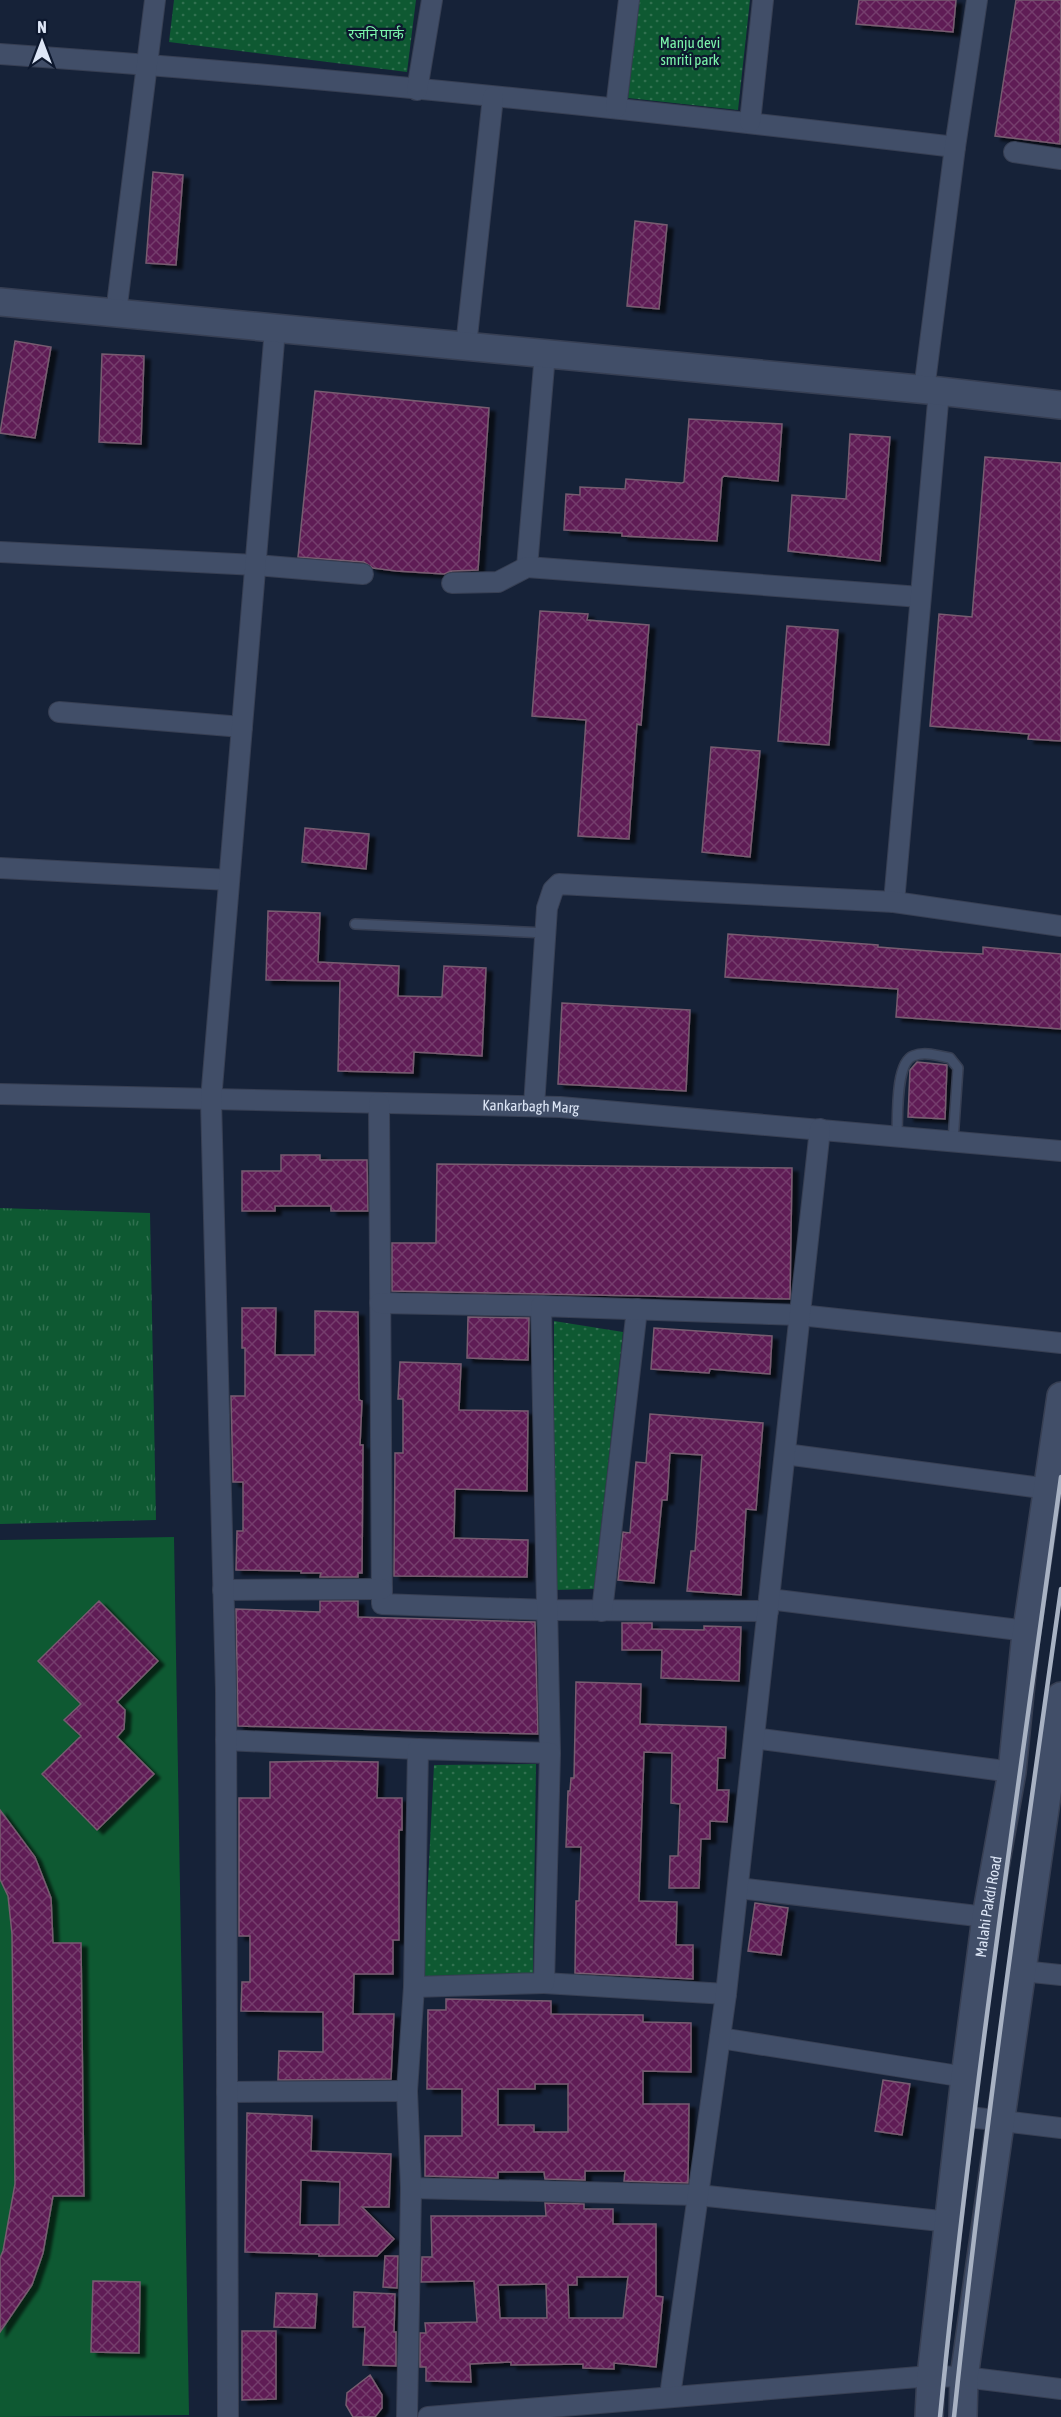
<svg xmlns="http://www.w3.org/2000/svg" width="1061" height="2417" font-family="'Asap Condensed','Noto Sans Devanagari',sans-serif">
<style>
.grass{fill:url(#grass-tufts)}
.park{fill:url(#park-dots)}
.garden{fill:#0e5932}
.building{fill:url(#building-cross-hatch);stroke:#775c70;stroke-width:1.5;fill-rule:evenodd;filter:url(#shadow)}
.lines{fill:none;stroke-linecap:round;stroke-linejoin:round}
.lane-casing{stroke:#373f53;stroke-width:12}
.street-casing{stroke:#373f53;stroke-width:22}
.secondary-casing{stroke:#373f53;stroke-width:30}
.lane{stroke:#414e68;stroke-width:9}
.street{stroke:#414e68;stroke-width:20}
.secondary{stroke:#414e68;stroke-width:27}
.rail{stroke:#a8b2c3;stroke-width:4.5}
.labels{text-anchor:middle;stroke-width:4.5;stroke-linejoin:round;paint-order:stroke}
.park-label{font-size:15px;fill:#7bf3aa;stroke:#0d182e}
.street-label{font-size:15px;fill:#dde6f6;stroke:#0d182e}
</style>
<defs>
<pattern id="grass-tufts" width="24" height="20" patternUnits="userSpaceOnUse" patternTransform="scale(1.5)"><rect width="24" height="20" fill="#0e5932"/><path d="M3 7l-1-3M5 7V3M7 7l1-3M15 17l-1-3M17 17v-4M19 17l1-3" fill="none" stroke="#317150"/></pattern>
<pattern id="park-dots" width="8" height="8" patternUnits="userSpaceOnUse" patternTransform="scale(1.5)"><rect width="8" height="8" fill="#0e5932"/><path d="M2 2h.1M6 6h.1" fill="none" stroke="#317150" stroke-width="1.8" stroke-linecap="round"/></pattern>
<pattern id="building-cross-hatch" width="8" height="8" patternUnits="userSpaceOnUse" patternTransform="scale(1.5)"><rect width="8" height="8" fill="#5e1c54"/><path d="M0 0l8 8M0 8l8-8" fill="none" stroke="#753d6d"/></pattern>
<filter id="shadow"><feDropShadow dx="6" dy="4" stdDeviation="1.5" flood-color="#0009"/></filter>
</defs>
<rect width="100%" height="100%" fill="#162238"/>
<path class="grass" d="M 0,1208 L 150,1213 L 156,1520 L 0,1524 Z"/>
<path class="park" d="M 174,0 L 416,0 L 407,72 L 169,42 Z
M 638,0 L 750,0 L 738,110 L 628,98 Z
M 554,1321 L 623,1332 L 594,1589 L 553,1590 Z
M 536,1764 L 533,1977 L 423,1979 L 434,1765 Z"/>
<path class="garden" d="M 174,1537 L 189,2415 L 0,2417 L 0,1540 Z"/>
<path class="building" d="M 859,0 L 956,0 L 953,32 L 856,24 Z
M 1016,0 L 1061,0 L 1060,144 L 995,136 Z
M 153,172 L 183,175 L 176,265 L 146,263 Z
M 635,221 L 667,225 L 659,309 L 627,306 Z
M 15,341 L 51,347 L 35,438 L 0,433 Z
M 102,354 L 144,356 L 141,444 L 99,442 Z
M 315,391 L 489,408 L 478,570 L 452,571 L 444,574 L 396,571 L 373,568 L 364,562 L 298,557 Z
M 689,419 L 782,424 L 778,481 L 724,476 L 722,478 L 717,541 L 622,536 L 622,533 L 564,530 L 566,494 L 580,495 L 580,487 L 625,489 L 626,479 L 682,483 L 684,482 Z
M 850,434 L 890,437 L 880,561 L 788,551 L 792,495 L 846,499 Z
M 985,457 L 1061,463 L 1061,741 L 1028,739 L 1029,734 L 930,726 L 939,614 L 972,617 Z
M 540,611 L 588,614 L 587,620 L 649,625 L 641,725 L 637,724 L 629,839 L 578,836 L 586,720 L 532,716 Z
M 787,626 L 838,630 L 829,745 L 778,741 Z
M 711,747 L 760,751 L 750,857 L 702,852 Z
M 305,828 L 369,834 L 366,869 L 302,862 Z
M 268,911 L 320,913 L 318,962 L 399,966 L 398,996 L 442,997 L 444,966 L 486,968 L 482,1056 L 414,1052 L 413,1073 L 338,1071 L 340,981 L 266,980 Z
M 728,934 L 878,945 L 878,947 L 942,952 L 983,954 L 983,947 L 1061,954 L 1061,1029 L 896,1017 L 898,989 L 725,977 Z
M 562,1003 L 690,1010 L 686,1091 L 558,1084 Z
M 917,1062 L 947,1065 L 945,1119 L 908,1117 L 910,1070 Z
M 281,1155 L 320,1155 L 320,1160 L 367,1160 L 368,1211 L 331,1211 L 331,1206 L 275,1206 L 275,1211 L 242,1211 L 242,1171 L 281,1171 Z
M 437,1164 L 792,1168 L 790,1299 L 392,1291 L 392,1243 L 436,1243 Z
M 242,1308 L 276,1308 L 275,1355 L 315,1355 L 315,1311 L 358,1312 L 359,1400 L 362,1401 L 360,1445 L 363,1445 L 362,1573 L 358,1573 L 358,1577 L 320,1577 L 321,1573 L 301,1573 L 301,1571 L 236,1570 L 237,1531 L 243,1531 L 243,1482 L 233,1482 L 231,1396 L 245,1396 L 245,1348 L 242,1348 Z
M 468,1317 L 529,1318 L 528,1360 L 467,1358 Z
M 654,1328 L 772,1336 L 770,1374 L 710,1369 L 709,1373 L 651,1369 Z
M 400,1362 L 461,1364 L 459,1410 L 528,1411 L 527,1491 L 455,1489 L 454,1538 L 528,1540 L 527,1577 L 394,1576 L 395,1453 L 403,1453 L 403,1399 L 398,1399 Z
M 650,1414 L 763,1423 L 756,1510 L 746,1509 L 741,1595 L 687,1591 L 691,1551 L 695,1551 L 702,1455 L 670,1453 L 667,1500 L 662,1500 L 654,1583 L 618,1580 L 623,1532 L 630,1533 L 636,1462 L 646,1463 Z
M 99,1601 L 158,1661 L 117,1702 L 125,1710 L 124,1729 L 117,1737 L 154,1774 L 97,1830 L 42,1774 L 81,1736 L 64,1720 L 81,1704 L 38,1661 Z
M 320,1601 L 358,1601 L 358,1617 L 535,1622 L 538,1734 L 238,1726 L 236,1609 L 320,1612 Z
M 622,1623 L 652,1623 L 652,1629 L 704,1630 L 704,1626 L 741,1627 L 739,1681 L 661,1678 L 662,1650 L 622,1650 Z
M 576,1682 L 641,1684 L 640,1724 L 726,1727 L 725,1758 L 718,1758 L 717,1790 L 729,1790 L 727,1822 L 710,1821 L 710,1839 L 701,1839 L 699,1888 L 669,1888 L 670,1856 L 678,1856 L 680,1804 L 671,1803 L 672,1753 L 644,1752 L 639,1901 L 677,1902 L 676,1945 L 693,1945 L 693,1979 L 575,1973 L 576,1901 L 579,1901 L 581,1847 L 566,1847 L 568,1791 L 570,1791 L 571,1778 L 574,1778 Z
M 327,1761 L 378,1762 L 377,1798 L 402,1798 L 402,1830 L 399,1830 L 399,1940 L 393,1940 L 393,1974 L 354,1974 L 353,2014 L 394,2014 L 391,2079 L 278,2080 L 279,2051 L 323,2052 L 323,2012 L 241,2011 L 242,1982 L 250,1982 L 250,1936 L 239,1936 L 239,1798 L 270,1798 L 270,1762 Z
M 0,1810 L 35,1857 L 51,1898 L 53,1943 L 81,1943 L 84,2196 L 53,2196 L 43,2253 L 32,2285 L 0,2332 L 0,2258 L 3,2251 L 15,2184 L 12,1934 L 8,1896 L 0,1879 Z
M 755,1903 L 788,1908 L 781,1955 L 748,1951 Z
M 446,1999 L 551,2001 L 551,2014 L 643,2015 L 643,2022 L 691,2023 L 691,2072 L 643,2071 L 643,2104 L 689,2104 L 688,2183 L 624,2181 L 625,2171 L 585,2171 L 585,2180 L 545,2179 L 544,2172 L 498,2172 L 498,2178 L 425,2176 L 425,2136 L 462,2136 L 462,2089 L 427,2089 L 428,2010 L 446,2010 ZM 535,2084 L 568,2084 L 568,2132 L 534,2132 L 534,2125 L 498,2125 L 498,2089 L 535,2089 Z
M 883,2080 L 910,2084 L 902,2135 L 875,2131 Z
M 247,2113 L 312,2116 L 311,2151 L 391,2154 L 389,2207 L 362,2207 L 394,2239 L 377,2256 L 319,2256 L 319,2254 L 245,2252 ZM 301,2180 L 340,2182 L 339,2225 L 300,2225 Z
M 545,2203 L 584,2204 L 584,2209 L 613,2209 L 613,2224 L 656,2224 L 656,2296 L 663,2297 L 656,2367 L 614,2363 L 614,2369 L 583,2368 L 583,2364 L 511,2365 L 511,2362 L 470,2364 L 471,2382 L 426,2381 L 426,2367 L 420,2367 L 420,2333 L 426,2333 L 425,2323 L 477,2322 L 474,2281 L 421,2282 L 422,2257 L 432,2257 L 431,2216 L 546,2216 ZM 577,2277 L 628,2277 L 623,2318 L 569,2318 L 568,2285 L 577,2285 ZM 546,2284 L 547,2318 L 500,2318 L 498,2285 Z
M 385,2256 L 398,2256 L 397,2288 L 383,2287 Z
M 93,2281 L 140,2282 L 139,2353 L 91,2352 Z
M 354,2292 L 395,2294 L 394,2332 L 396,2332 L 396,2366 L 363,2365 L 365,2327 L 353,2327 Z
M 276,2293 L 317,2294 L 315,2328 L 274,2327 Z
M 242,2331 L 276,2331 L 276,2399 L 242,2400 Z
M 370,2375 L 382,2395 L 382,2408 L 375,2417 L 353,2417 L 346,2405 L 347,2393 Z"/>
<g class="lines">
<g class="lane-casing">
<path id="lane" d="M 355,924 L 546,933
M 897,1136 C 898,1118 895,1063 913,1056 C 925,1051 939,1056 950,1058 L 958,1068 L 953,1141"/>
</g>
<g class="street-casing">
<g id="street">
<path d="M 0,54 C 319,76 638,109 955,147"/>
<path d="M 417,90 L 432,0"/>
<path d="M 616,108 L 629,0"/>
<path d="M 750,122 L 763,0"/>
<path d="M 1014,152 L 1061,159"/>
<path d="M 116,313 L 155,0"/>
<path d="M 466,346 L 493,97"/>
<path d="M 924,390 L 955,147 L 977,0"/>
<path d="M 0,552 L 256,565 L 363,574"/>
<path d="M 527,567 L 545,354"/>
<path d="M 452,583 L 498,582 L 527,567 L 920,597"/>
<path d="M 59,712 L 242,727"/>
<path d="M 0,868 L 229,880"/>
<path d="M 894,902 L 939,391"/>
<path id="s1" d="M 0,1094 L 560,1107 L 1061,1151"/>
<path d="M 379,1103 L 382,1604 L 547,1610 L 768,1611"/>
<path d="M 534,1106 L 547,908 L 553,890 L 559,884 L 894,902 L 1061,926"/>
<path d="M 380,1303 L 541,1306"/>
<path d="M 785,1454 L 1049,1489"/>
<path d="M 223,1590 L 382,1589"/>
<path d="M 769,1599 L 1027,1631"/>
<path d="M 602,1611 L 637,1309"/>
<path d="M 754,1738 L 1012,1772"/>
<path d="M 226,1740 L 418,1749"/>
<path d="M 550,1753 L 541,1306 L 800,1315 L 1061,1343"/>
<path d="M 738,1888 L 986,1917"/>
<path d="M 1022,1971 L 1061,1975"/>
<path d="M 544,1983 L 726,1994"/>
<path d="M 720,2038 L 965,2077"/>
<path d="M 227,2092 L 407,2091"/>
<path d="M 961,2116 L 1061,2128"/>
<path d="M 411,2188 L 698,2195 L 950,2222"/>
<path d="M 670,2396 L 726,1994 L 820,1129"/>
<path d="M 228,2417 L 226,1690 L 211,1100 L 275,329"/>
<path d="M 407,2417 L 411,2188 L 407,2091 L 414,1987 L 418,1749 L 550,1753 L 544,1983 L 414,1987"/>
<path d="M 428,2417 L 931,2376 L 964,2377 L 1061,2389"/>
</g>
</g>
<g class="secondary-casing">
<g id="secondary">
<path d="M 0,302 L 939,391 L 1061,405"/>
<path id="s2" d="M 929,2417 L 931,2376 L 965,2077 L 986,1917 L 1012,1772 L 1025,1643 L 1061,1396"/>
<path d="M 963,2417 L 964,2377 L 1061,1696"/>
</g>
</g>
<use href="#lane" class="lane"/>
<use href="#street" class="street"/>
<use href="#secondary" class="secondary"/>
<path class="rail" d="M 940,2417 C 971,2103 1018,1790 1061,1477
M 954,2417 C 983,2140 1022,1865 1061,1589"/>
</g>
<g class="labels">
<g class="park-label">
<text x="376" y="39">रजनि पार्क</text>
<text x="690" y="48">Manju devi<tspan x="690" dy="17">smriti park</tspan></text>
</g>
<g class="street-label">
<text dy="5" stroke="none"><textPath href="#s1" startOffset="531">Kankarbagh Marg</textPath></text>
<text dy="5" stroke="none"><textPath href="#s2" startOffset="514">Malahi Pakdi Road</textPath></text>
</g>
</g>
<g transform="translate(42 42)" stroke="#0d182e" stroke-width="4.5" paint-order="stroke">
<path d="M0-4.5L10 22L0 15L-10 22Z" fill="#dde6f6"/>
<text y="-9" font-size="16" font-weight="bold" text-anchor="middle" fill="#dde6f6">N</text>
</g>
</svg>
